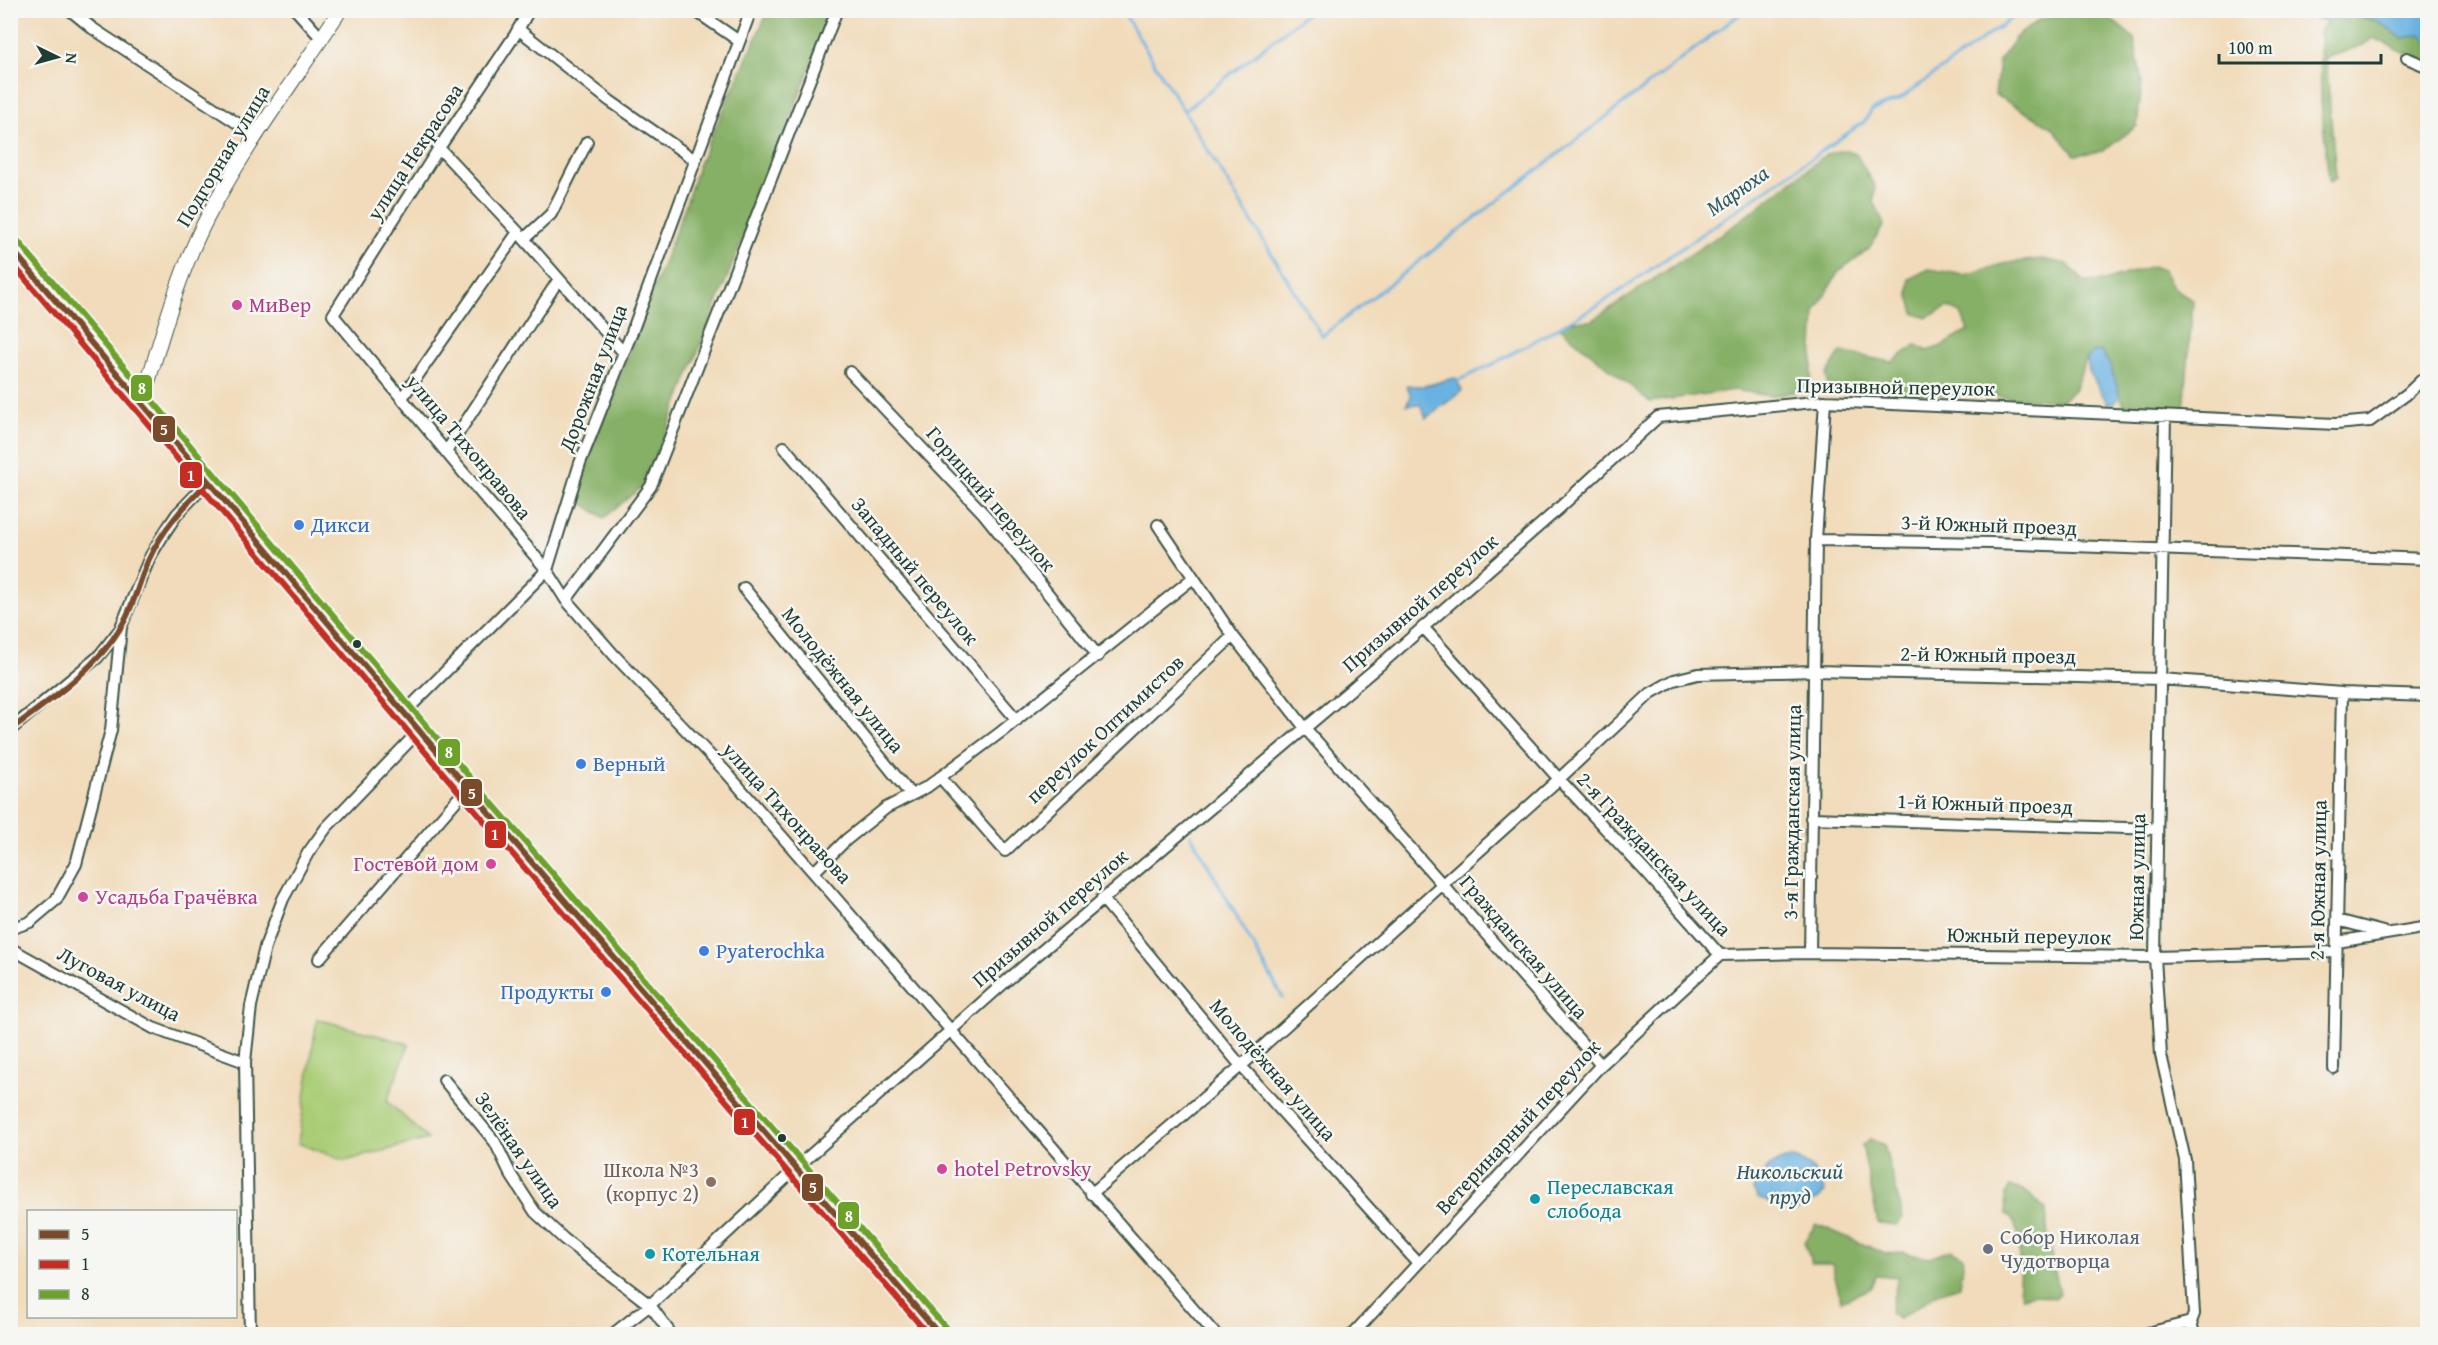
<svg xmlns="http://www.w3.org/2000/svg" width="2438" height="1345" font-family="'Gentium Book Plus',serif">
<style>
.green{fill:#a9cc75;stroke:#648454;stroke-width:1.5}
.forest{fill:#86b066;stroke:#52764d;stroke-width:1.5}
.water{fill:#6ab2e2;stroke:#44788b;stroke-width:1.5}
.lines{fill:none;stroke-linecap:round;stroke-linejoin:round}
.stream{stroke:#6ab2e2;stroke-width:3}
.minor-casing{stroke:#3e5548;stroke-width:14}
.major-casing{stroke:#3e5548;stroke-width:16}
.minor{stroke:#fff;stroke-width:10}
.major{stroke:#fff;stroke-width:14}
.bus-1-casing{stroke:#f6f6f2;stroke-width:10}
.bus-2-casing{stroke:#f6f6f2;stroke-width:10}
.bus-3-casing{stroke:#f6f6f2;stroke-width:10}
.bus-1{stroke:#7a4b2a;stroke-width:6}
.bus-2{stroke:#c52d22;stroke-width:6}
.bus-3{stroke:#6ca12a;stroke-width:6}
.hotel-dot{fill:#d1479c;stroke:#f6f6f2;stroke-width:2}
.shop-dot{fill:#3f7fe0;stroke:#f6f6f2;stroke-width:2}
.bus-dot{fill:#1f3d34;stroke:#f6f6f2;stroke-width:2}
.education-dot{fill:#8d6e63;stroke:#f6f6f2;stroke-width:2}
.culture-dot{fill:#0f9aa8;stroke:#f6f6f2;stroke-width:2}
.worship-dot{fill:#6b7280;stroke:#f6f6f2;stroke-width:2}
.labels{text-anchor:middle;stroke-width:5;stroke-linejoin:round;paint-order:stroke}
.street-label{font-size:21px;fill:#1f3d34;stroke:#f6f6f2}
.hotel-label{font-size:21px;fill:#b23c85;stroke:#f6f6f2;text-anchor:start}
.shop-label{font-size:21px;fill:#366cbe;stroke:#f6f6f2;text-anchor:start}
.education-label{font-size:21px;fill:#785e54;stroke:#f6f6f2;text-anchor:end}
.culture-label{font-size:21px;fill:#0d838f;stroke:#f6f6f2;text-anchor:start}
.worship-label{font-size:21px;fill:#5b616d;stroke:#f6f6f2;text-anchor:start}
.water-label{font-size:22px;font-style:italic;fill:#325a60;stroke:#f6f6f2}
.line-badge{stroke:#f6f6f2;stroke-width:2}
.badge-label{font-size:16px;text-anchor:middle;font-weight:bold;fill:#fff}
</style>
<rect width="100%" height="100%" fill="#f6f6f2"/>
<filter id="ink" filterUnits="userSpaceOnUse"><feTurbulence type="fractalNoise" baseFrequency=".0167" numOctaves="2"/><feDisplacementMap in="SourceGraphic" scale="12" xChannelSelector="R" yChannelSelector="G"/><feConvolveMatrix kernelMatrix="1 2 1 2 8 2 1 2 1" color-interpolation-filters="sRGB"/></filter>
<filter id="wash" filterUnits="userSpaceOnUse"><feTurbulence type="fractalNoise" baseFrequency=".008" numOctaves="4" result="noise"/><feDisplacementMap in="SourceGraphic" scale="24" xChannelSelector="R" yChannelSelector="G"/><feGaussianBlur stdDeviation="1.35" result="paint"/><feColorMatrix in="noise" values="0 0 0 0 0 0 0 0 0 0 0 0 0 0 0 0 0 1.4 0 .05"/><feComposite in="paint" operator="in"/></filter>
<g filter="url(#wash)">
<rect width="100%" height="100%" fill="#f1dbba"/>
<path class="green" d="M 317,1019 L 409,1044 L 387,1101 L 428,1139 L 345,1161 L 298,1143 Z"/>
<path class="forest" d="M 768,11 L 830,11 L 829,20 L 646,483 L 604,518 L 579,501 L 586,464 L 686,204 L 698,166 Z
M 2069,13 L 2103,13 L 2134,38 L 2142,83 L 2137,126 L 2103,151 L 2075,155 L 2052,127 L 1995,95 L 1999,60 L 2016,37 L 2039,20 Z
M 2345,14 L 2378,21 L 2402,38 L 2422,35 L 2427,42 L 2427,63 L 2373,38 L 2363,45 L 2326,58 L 2336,178 L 2329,182 L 2321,102 L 2320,31 L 2327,21 Z
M 1843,150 L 1856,154 L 1875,187 L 1874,201 L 1884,225 L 1869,249 L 1839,271 L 1815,312 L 1811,384 L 1798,391 L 1770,396 L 1735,390 L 1650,402 L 1559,327 L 1571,321 L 1591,321 L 1733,226 L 1826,155 Z
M 2042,259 L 2067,264 L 2085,282 L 2104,281 L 2152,266 L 2164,270 C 2171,286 2177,293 2193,300 L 2184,411 L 2123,405 L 2111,368 L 2087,358 L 2074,390 L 2061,401 L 1977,395 L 1840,393 L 1828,388 L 1826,376 L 1841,352 L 1892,362 L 1916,345 L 1927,351 L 1942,346 L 1968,331 L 1961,313 L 1948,307 L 1926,318 L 1914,313 L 1909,295 L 1909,279 L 1929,269 L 1965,275 L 2007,263 Z
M 1870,1139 L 1884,1145 L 1903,1217 L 1896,1225 L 1878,1223 L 1862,1145 Z
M 2010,1187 L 2024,1190 L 2046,1209 L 2048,1242 L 2060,1293 L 2055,1299 L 2034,1294 L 2022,1297 L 2019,1288 C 2019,1268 2025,1225 2006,1214 L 2005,1195 Z
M 1816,1224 L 1886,1254 L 1901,1252 L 1929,1258 L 1951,1250 L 1964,1257 L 1960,1286 L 1938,1293 L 1899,1319 L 1890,1313 L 1898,1277 L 1876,1275 L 1870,1289 L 1841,1301 L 1832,1264 L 1812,1264 L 1804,1242 Z"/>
<path class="water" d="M 2309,11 L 2427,11 L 2427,42 L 2422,35 L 2402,38 L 2378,21 L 2345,14 L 2327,21 L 2311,17 Z
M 2095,352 L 2102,352 L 2111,368 L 2120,396 L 2115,402 L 2108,404 L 2089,371 L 2087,358 Z
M 1456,378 L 1462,391 L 1426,418 L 1420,404 L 1406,405 L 1411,397 L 1407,385 C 1431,389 1434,381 1456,378 Z
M 1792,1158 C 1811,1164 1818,1173 1825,1192 C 1820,1199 1817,1198 1810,1203 C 1785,1218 1784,1207 1758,1198 L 1753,1190 C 1760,1173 1772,1160 1792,1158 Z"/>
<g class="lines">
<path class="stream" d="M 1122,10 L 1322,336 L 1745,10
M 1184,111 L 1311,10
M 1457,381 L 1493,364 L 1602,303 L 1864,122 L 1872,110 L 1900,99 L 2023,10
M 1191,835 L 1283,998"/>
</g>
</g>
<g filter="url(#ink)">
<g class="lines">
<g class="minor-casing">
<path id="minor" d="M 70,10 L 92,28 L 257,136
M 296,10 L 322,39
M 529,10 L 515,35 L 439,148 L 333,315 L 456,464 L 547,570 L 566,600 L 614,655 L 726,772 L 1215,1334
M 694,10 L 739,41
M 518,29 L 610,101 L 695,160
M 2407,58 L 2428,67
M 439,148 L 518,232 L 623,352
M 524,239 L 551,214 L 587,142
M 850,372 L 984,514 L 1098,656
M 402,398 L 518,232
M 2165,416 L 2155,957 L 2161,1055 L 2185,1160 L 2194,1314 L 2191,1322 L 2194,1334
M 784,447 L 1017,720
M 446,452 L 559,279
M 1158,525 L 1233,636 L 1305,728 L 1601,1065
M 1816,540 L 1991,543 L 2428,559
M 744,588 L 911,795
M 566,600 L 651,486 L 837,10
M 1423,627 L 1559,779 L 1644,870 L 1720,955
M 403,714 L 547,570 L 580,463 L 632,332 L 751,10
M 10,730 L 98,657 L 121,628
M 940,777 L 1005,851 L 1233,636
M 1811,818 L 2157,829
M 814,872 L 846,840 L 886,808 L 927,787 L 1001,732 L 1193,578
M 1102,898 L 1241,1066 L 1418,1263
M 2337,920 L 2383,932
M 10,929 L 30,922 L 56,900 L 76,864 L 111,730 L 121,627 L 150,557 L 165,532 L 177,514 L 207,483
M 2337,942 L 2428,927
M 10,948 L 153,1028 L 245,1062
M 1810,953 L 1816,540 L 1825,401
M 1720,955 L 1810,953 L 2155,957 L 2336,952
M 319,959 L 467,788
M 2334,1068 L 2342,693
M 444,1080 L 495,1142 L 511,1175 L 535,1212 L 564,1239 L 650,1305 L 671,1334
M 1091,1194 L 1241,1066 L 1559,779 L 1651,693 L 1674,680 L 1698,674 L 1815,671 L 2161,679 L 2342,693 L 2428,696
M 250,1334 L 245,1062 L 251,1006 L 265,947 L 283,899 L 308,853 L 326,828 L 418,732
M 613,1334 L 650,1305 L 805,1160 L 1004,983 L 1388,658 L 1556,511 L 1658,417 L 1825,401 L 2336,424 L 2370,421 L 2407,394 L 2428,374
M 1353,1334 L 1601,1065 L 1720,955
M 2144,1334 L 2191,1322"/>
</g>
<g class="major-casing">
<path id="major" d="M 10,246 C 315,614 626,974 939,1334
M 142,402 C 161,340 177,276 207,218 C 245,145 296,79 340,10"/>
</g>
<use href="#minor" class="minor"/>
<use href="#major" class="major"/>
<g class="bus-1-casing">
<path id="bus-1" d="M 10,247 L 472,793 L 939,1334
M 10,730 C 50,700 95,670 121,627 C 134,606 139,581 149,559 C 162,530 184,506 207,483"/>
</g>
<g class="bus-2-casing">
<path id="bus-2" d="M 10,261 L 465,799 L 928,1334"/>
</g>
<g class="bus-3-casing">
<path id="bus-3" d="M 17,240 L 478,787 L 946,1328"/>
</g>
<use href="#bus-1" class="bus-1"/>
<use href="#bus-2" class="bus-2"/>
<use href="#bus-3" class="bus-3"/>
</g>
</g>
<g class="hotel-dot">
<circle cx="237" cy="305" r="6"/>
<circle cx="491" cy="864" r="6"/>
<circle cx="83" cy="897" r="6"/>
<circle cx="942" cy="1169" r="6"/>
</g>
<g class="shop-dot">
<circle cx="299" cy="525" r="6"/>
<circle cx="581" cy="764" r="6"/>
<circle cx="704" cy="951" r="6"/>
<circle cx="606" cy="992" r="6"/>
</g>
<g class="bus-dot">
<circle cx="357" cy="644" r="5"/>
<circle cx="782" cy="1138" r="5"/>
</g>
<circle class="education-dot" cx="711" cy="1182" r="6"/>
<g class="culture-dot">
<circle cx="1535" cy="1199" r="6"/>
<circle cx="650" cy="1254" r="6"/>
</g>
<circle class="worship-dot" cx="1988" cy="1249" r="6"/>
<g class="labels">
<g class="street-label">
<text transform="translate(415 152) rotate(-57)" y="7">улица Некрасова</text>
<text transform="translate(223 156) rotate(-59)" y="7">Подгорная улица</text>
<text transform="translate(593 378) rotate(-69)" y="7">Дорожная улица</text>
<text transform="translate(1896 387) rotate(1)" y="7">Призывной переулок</text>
<text transform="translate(469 447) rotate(50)" y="7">улица Тихонравова</text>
<text transform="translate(991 499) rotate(49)" y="7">Горицкий переулок</text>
<text transform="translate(1989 525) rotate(2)" y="7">3-й Южный проезд</text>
<text transform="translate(915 571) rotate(50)" y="7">Западный переулок</text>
<text transform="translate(1420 603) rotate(-41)" y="7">Призывной переулок</text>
<text transform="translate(1988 655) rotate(1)" y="7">2-й Южный проезд</text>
<text transform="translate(843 680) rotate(51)" y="7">Молодёжная улица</text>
<text transform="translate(1105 729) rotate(-43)" y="7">переулок Оптимистов</text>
<text transform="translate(1985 804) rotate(2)" y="7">1-й Южный проезд</text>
<text transform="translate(1792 812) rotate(-89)" y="7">3-я Гражданская улица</text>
<text transform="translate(787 813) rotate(48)" y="7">улица Тихонравова</text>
<text transform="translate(1654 854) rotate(47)" y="7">2-я Гражданская улица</text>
<text transform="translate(2137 877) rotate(-89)" y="7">Южная улица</text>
<text transform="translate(2318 880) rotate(-89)" y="7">2-я Южная улица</text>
<text transform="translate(1050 918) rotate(-41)" y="7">Призывной переулок</text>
<text transform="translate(2029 936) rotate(1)" y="7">Южный переулок</text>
<text transform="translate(1524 947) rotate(49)" y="7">Гражданская улица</text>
<text transform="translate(119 984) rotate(28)" y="7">Луговая улица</text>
<text transform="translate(1273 1070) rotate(49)" y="7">Молодёжная улица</text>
<text transform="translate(1518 1127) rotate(-47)" y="7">Ветеринарный переулок</text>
<text transform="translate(519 1150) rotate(55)" y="7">Зелёная улица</text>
</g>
<g class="hotel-label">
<text x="249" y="312">МиВер</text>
<text x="479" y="871" text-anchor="end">Гостевой дом</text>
<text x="95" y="904">Усадьба Грачёвка</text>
<text x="954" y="1176">hotel Petrovsky</text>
</g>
<g class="shop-label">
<text x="311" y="532">Дикси</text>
<text x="593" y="771">Верный</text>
<text x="716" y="958">Pyaterochka</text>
<text x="594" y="999" text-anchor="end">Продукты</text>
</g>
<g class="education-label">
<text x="699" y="1177">Школа №3<tspan x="699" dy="24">(корпус 2)</tspan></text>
</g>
<g class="culture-label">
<text x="1547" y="1194">Переславская<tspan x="1547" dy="24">слобода</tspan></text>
<text x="662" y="1261">Котельная</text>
</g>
<g class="worship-label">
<text x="2000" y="1244">Собор Николая<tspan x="2000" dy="24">Чудотворца</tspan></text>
</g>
<g class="water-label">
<text transform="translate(1737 190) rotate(-35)" y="8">Марюха</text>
<text x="1790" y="1179">Никольский<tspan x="1790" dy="25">пруд</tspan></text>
</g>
</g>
<g class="line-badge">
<rect x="130" y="374" width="23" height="28" rx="6" fill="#6ca12a"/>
<rect x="152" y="415" width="24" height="28" rx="6" fill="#7a4b2a"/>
<rect x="179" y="461" width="24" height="28" rx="6" fill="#c52d22"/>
<rect x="437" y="738" width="24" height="29" rx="6" fill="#6ca12a"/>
<rect x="460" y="778" width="23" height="29" rx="6" fill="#7a4b2a"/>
<rect x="484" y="820" width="23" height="29" rx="6" fill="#c52d22"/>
<rect x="733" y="1108" width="23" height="28" rx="6" fill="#c52d22"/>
<rect x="801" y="1173" width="23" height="29" rx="6" fill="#7a4b2a"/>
<rect x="837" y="1201" width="23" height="29" rx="6" fill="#6ca12a"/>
</g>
<g class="badge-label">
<text x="142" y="394">8</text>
<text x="164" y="435">5</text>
<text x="191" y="481">1</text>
<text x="449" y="758">8</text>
<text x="472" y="799">5</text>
<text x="495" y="840">1</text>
<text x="745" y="1128">1</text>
<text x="813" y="1193">5</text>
<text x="849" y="1222">8</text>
</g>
<rect width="2438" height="1345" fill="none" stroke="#f6f6f2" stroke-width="36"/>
<rect x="27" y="1210" width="210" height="108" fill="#f6f6f2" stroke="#a0aca6" stroke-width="1.5"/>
<rect x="39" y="1230" width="30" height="9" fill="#7a4b2a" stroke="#a0aca6" stroke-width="1.5"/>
<text x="81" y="1240" font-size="18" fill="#1f3d34">5</text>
<rect x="39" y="1260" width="30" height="9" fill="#c52d22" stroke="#a0aca6" stroke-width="1.5"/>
<text x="81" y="1270" font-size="18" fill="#1f3d34">1</text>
<rect x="39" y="1290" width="30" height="9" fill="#6ca12a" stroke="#a0aca6" stroke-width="1.5"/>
<text x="81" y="1300" font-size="18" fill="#1f3d34">8</text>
<g transform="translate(57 57) rotate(95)" stroke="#f6f6f2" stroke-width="4.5" paint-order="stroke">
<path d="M0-4.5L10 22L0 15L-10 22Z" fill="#1f3d34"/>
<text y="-9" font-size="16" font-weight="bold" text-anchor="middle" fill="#1f3d34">N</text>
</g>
<path d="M2219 54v9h162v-9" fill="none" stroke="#1f3d34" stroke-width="3"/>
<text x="2228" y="54" font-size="18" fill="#1f3d34" stroke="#f6f6f2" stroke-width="4.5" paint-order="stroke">100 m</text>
</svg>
